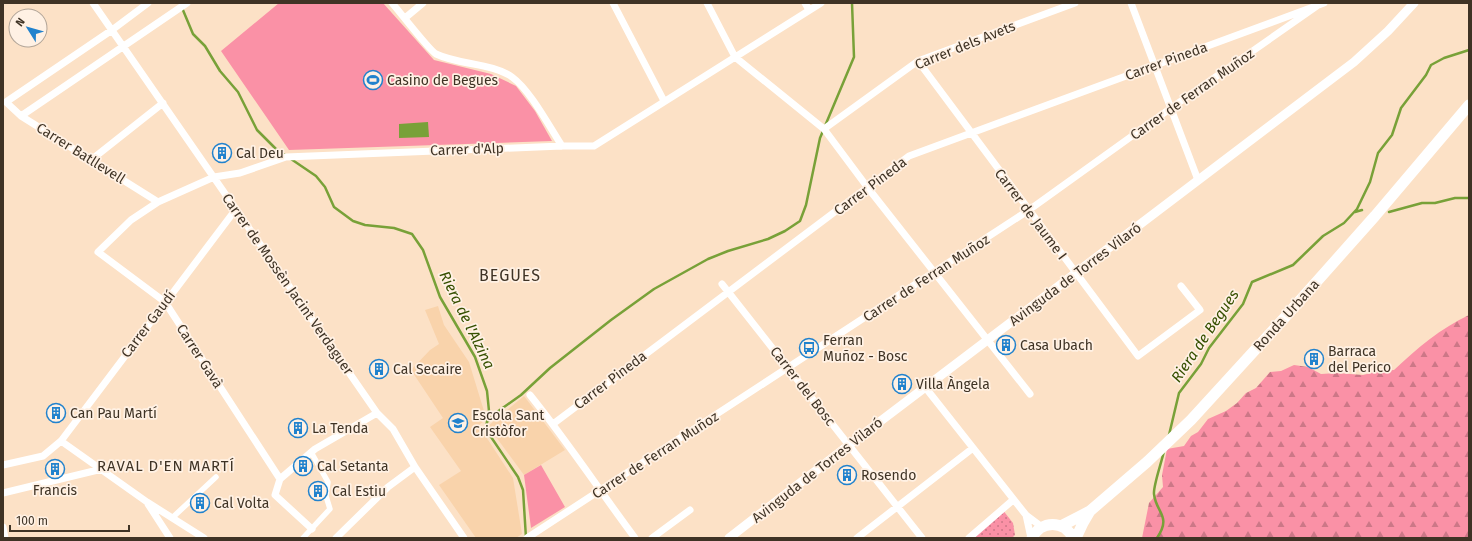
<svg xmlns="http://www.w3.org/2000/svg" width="1472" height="541" font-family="'Fira Sans',sans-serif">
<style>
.built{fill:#f9d3ab}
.grass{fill:#fa91a6}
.forest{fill:url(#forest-firs)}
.park{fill:url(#park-dots)}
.water{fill:#78a138}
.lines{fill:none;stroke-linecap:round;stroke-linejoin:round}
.stream{stroke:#78a138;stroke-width:2.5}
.pedestrian{stroke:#fff;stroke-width:5.5}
.minor{stroke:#fff;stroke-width:7}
.tertiary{stroke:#fff;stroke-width:9}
.secondary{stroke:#fff;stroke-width:11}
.labels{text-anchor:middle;stroke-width:3.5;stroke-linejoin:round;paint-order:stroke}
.street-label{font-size:14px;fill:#3f3325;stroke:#fff1e4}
.poi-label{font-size:14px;fill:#3f3325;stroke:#fff1e4;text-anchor:start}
.water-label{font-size:15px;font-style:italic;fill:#365001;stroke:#fff1e4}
.neighbourhood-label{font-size:15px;letter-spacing:1px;fill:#3f3325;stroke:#fff1e4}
.quarter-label{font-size:16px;letter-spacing:1px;fill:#3f3325;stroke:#fff1e4}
</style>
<defs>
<pattern id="forest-firs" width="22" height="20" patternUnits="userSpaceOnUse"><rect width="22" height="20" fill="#fa91a6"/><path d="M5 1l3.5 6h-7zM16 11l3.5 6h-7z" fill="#cc7787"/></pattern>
<pattern id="park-dots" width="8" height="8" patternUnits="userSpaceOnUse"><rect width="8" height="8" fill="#fa91a6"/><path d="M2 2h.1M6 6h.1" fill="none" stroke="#cc7787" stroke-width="1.8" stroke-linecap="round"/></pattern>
</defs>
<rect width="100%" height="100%" fill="#fce1c6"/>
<path class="built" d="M 438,306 L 444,325 L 469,362 L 484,411 L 483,422 L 480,424 L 481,429 L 513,478 L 522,534 L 516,538 L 476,538 L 439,485 L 461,471 L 430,427 L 443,418 L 411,370 L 430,350 L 439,344 L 425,310 Z
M 524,396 L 565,450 L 524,475 L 488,426 Z"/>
<path class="grass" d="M 279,3 L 383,3 L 434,60 L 491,74 L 516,86 L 535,111 L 552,141 L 289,150 L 221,51 Z
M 541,465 L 565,507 L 531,528 L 524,475 Z"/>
<path class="forest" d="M 1469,315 L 1469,538 L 1142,538 L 1149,503 L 1163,487 L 1162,475 L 1167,449 L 1184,446 L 1191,436 L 1198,432 L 1208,419 L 1226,411 L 1237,403 L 1246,393 L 1256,388 L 1270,372 L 1281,371 L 1294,365 L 1308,367 L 1321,374 L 1337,373 L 1363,375 L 1378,371 L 1394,370 C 1416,349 1441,328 1469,315 Z"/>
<path class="park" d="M 1002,509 L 1013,523 L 1015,535 L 1012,538 L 969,538 Z"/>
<path class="water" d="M 428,122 L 429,137 L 399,138 L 399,124 Z"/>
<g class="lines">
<path class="stream" d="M 180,3 L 193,34 L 205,46 L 220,71 L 238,92 L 257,130 L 276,149 L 285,155
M 825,126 L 854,57 L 852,3
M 291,159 L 316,176 L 325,187 L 334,207 L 353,221 L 365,225 L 394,228 L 412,234 L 423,250 L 440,297 L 475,357 L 487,391 L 489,411 L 486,427 L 489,434 L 518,477 L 523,490 L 526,538
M 1355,212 L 1362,210
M 1389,212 L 1422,203 L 1435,203 L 1455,198 L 1469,198
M 487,422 L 497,412 L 521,395 L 550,368 L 611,320 L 654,289 L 708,259 L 728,251 L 768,239 L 785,231 L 800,221 L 806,205 L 820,138 L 823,131
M 1169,435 L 1179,393 L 1201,364 L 1209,348 L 1243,304 L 1252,282 L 1293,265 L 1323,236 L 1344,223 L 1357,209 L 1370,182 L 1378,153 L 1392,135 L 1401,108 L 1426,75 L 1431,65 L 1444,58 L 1469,50
M 1157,538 C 1172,516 1156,513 1154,494 C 1153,486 1162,461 1164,451"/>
<path class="pedestrian" d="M 172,518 L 216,477
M 303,538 L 330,509 L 326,496 L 328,482 L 311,452"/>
<path class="minor" d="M 93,3 L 377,413 L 393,429 L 415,467 L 464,538
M 148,3 L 112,30 L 6,102 L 21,116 L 158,202
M 392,3 C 400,12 429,50 436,54 C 459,65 492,63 512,77 C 530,90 549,126 562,146
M 613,3 L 664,101
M 707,3 L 735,57 L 824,129 L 868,188 L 1030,394
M 805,3 L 809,10
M 1131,3 L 1198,180
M 405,18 L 423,3
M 918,61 L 1138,356 L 1200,310 L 1181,286
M 21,116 L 187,3
M 824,129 L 918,61 L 1075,3
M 91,160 L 163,103
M 722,284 L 922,538
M 925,387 L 1026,515 L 1042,527
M 530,395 C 567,441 600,491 635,538
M 553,424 L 909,156 L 1324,3
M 61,441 L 147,502 L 204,538
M 3,465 L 43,456 L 61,441 L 236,209
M 280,479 L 165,302 L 98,252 L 131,220 L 158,202 L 214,177 L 240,173 L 286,157 L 562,146 L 594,146 L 821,3
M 3,493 L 102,469
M 148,504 L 170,538
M 1026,515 L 1031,538
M 3,527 L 5,538
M 312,529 L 275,495 L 280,479 L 315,449 L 377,413
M 336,538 L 388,487 L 415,467
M 527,538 L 1029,210 L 1171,108 L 1317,6
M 652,538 L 690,510
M 857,538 L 973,448
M 969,538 L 1013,500"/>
<path class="tertiary" d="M 729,538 L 849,445 L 1354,62 L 1388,31 L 1414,3"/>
<path class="secondary" d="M 1061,526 L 1090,511 L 1147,462 L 1191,420 L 1287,315 L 1375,216 L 1469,105
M 1032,538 C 1041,520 1064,520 1073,538
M 1076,538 L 1083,523 L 1090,511"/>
</g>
<defs>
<g id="stadium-ring" transform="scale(1)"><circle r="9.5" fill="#fff1e4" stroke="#2182cd" stroke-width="1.5"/><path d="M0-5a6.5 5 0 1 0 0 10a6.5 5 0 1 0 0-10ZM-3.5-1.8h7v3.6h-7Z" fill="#2182cd"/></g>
<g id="building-ring" transform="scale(1)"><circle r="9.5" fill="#fff1e4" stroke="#2182cd" stroke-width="1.5"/><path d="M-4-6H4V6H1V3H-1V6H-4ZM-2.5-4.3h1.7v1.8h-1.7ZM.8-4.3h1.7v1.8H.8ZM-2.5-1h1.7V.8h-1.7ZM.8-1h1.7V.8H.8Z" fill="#2182cd"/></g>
<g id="bus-ring" transform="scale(1)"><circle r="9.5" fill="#fff1e4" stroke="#2182cd" stroke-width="1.5"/><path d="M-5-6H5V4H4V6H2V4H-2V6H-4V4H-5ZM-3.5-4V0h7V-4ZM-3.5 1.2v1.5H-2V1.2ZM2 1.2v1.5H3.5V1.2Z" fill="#2182cd"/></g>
<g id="school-ring" transform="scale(1)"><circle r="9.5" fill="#fff1e4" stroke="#2182cd" stroke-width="1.5"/><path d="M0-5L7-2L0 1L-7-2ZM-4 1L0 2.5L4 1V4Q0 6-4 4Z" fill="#2182cd"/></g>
</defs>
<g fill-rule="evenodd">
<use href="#stadium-ring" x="373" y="80"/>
<use href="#building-ring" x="222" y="153"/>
<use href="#building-ring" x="1006" y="345"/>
<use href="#bus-ring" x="809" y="348"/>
<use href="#building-ring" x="1314" y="359"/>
<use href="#building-ring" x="379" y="369"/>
<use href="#building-ring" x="902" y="384"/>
<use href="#building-ring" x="56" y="413"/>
<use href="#school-ring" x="458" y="423"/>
<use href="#building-ring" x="298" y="428"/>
<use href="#building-ring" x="303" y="466"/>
<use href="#building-ring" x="55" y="469"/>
<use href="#building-ring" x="847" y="475"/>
<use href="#building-ring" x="318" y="491"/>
<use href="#building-ring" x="200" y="503"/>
</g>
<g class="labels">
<g class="street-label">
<text transform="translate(965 45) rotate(-22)" y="5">Carrer dels Avets</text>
<text transform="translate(1166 61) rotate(-20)" y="5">Carrer Pineda</text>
<text transform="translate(1192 94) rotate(-35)" y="5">Carrer de Ferran Muñoz</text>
<text transform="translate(467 149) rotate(-2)" y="5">Carrer d'Alp</text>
<text transform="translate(81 153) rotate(32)" y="5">Carrer Batllevell</text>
<text transform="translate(870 186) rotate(-37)" y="5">Carrer Pineda</text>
<text transform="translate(1031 214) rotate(53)" y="5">Carrer de Jaume I</text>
<text transform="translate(1075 274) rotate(-37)" y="5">Avinguda de Torres Vilaró</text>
<text transform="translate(926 278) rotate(-33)" y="5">Carrer de Ferran Muñoz</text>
<text transform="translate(288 284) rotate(55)" y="5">Carrer de Mossèn Jacint Verdaguer</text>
<text transform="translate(1286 315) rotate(-48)" y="5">Ronda Urbana</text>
<text transform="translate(148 324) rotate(-53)" y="5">Carrer Gaudí</text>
<text transform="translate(200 356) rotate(57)" y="5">Carrer Gavà</text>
<text transform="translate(610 380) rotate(-37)" y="5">Carrer Pineda</text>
<text transform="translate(803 386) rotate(52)" y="5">Carrer del Bosc</text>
<text transform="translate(655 455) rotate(-33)" y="5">Carrer de Ferran Muñoz</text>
<text transform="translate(817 470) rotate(-38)" y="5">Avinguda de Torres Vilaró</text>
</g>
<g class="poi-label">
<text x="387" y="85">Casino de Begues</text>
<text x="236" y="158">Cal Deu</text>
<text x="823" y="345">Ferran<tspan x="823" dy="16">Muñoz - Bosc</tspan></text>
<text x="1020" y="350">Casa Ubach</text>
<text x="1328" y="356">Barraca<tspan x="1328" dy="16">del Perico</tspan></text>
<text x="393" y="374">Cal Secaire</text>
<text x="916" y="389">Villa Àngela</text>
<text x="70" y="418">Can Pau Martí</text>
<text x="472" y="420">Escola Sant<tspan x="472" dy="16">Cristòfor</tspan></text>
<text x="312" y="433">La Tenda</text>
<text x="317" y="471">Cal Setanta</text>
<text x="861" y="480">Rosendo</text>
<text x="55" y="495" text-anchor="middle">Francis</text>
<text x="332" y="496">Cal Estiu</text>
<text x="214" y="508">Cal Volta</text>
</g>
<g class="water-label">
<text transform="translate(467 320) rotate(64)" y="5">Riera de l'Alzina</text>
<text transform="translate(1205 336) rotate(-56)" y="5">Riera de Begues</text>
</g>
<g class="neighbourhood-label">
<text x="166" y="471">RAVAL D'EN MARTÍ</text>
</g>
<g class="quarter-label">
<text x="510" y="281">BEGUES</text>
</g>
</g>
<rect width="1472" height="541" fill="none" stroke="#3f3325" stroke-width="8"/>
<g transform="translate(28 28) rotate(307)"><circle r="19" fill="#fff1e4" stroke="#b2a598"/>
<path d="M0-3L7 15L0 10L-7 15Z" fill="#2182cd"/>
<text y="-6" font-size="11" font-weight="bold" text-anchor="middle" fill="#3f3325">N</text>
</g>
<path d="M10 525v6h119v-6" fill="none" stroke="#3f3325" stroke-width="2"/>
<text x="16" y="525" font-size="12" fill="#3f3325" stroke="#fff1e4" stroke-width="3" paint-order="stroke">100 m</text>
</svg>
